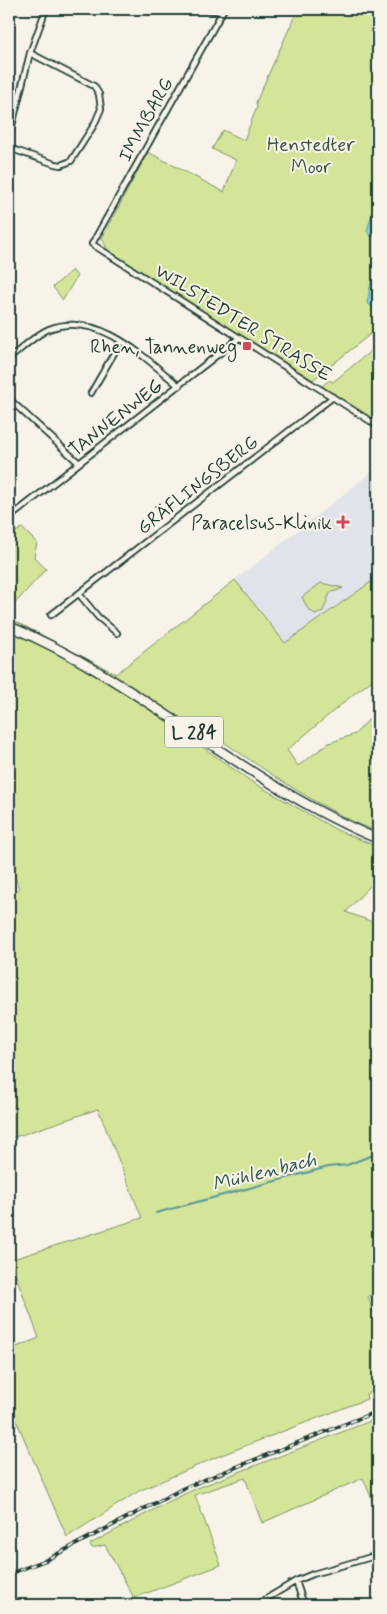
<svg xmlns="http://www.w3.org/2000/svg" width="387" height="1614" font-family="Mynerve,sans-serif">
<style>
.built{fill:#e1e3ea}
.green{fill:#d4e599;stroke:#7a9166}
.water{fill:#84d3e1;stroke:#5c979c}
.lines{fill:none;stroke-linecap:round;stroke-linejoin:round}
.stream{stroke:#5c979c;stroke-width:2}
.minor-casing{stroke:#1f3d34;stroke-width:8}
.primary-casing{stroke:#1f3d34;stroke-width:11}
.minor{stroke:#f7f3e8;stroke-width:4.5}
.primary{stroke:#f7f3e8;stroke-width:8}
.rail-casing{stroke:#1f3d34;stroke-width:4}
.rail{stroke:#f7f3e8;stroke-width:2;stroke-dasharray:5.5;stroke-linecap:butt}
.poi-dot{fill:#d1495b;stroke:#f7f3e8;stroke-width:2}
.labels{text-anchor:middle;stroke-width:4;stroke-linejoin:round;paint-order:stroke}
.shield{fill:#f7f3e8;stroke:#60746a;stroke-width:1}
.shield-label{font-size:18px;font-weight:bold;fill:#1f3d34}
.street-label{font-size:19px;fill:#1f3d34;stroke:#f7f3e8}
.park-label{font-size:19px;fill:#3a5643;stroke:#f7f3e8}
.poi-label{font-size:19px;fill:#1f3d34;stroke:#f7f3e8;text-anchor:end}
.water-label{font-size:20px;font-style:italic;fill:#335b57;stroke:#f7f3e8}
</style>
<rect width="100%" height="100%" fill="#f7f3e8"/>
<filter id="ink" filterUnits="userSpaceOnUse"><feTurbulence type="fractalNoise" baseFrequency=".02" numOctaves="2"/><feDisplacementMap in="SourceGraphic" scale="10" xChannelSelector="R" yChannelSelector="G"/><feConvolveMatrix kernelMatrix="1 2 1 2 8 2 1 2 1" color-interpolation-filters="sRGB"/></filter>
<g filter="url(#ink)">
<path class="built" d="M 378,467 L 378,577 L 285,644 L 235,580 Z"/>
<path class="green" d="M 298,9 L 378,9 L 378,328 L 313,380 L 109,253 L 102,238 L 148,152 L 224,192 L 236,160 L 212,149 L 223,130 L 244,140 L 257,107 L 256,102 Z
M 72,270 L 77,276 L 63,300 L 53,287 Z
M 378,345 L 378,423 L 352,408 L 322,386 L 329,380 L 333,382 Z
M 22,528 L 37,543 L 34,557 L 46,569 L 9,610 L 9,536 Z
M 378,577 L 378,676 L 355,693 L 287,750 L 298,766 L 329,743 L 355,734 L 371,717 L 378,725 L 378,832 C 314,807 251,760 194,722 L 181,732 L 252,782 L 337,830 L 378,847 L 378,879 L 366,890 L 346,912 L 378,924 L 378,1317 L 370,1295 L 368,1296 L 378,1329 L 378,1389 L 366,1394 L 367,1399 L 219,1456 L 139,1491 L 67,1537 L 9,1404 L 9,1350 L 39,1338 L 10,1260 L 142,1218 L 98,1109 L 9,1139 L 9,899 L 19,889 L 9,858 L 9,766 L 13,751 L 9,746 L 9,618 L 116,674 L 235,580 L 285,643 Z
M 321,583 L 343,588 L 330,593 L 323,611 L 315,614 L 308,609 L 302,597 Z
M 378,1418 L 378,1503 L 374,1504 L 363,1478 L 262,1523 L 245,1478 L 195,1495 L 221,1565 L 134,1598 L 105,1545 L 92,1548 L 90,1544 L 168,1502 L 195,1489 Z"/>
<path class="water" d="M 378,212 L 378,235 L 371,237 L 367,231 L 372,214 Z
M 373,280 L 378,281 L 377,310 L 367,303 L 371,282 Z"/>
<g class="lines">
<path class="stream" d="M 156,1213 L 328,1167 L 347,1165 L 378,1153"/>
<g class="minor-casing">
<path id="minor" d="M 204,9 L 222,12
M 224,9 L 92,244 L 378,426
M 9,138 L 30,53 L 46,9
M 9,148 L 55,164 L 61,165 L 71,161 L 94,125 L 101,109 L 99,94 L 94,86 L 30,53
M 9,359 C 21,349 35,335 49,329 C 98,310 144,357 179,386
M 91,393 L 121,341
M 9,399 L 79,463
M 9,518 L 239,338
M 79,594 L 98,617 L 117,633
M 51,615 L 333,397
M 296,1581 L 304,1605
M 256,1605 L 296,1581 L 313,1574 L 378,1555"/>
</g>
<g class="primary-casing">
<path id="primary" d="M 9,626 C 141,681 246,785 378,839"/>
</g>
<use href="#minor" class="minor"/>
<use href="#primary" class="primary"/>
<g class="rail-casing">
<path id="rail" d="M 9,1574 L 46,1560 L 186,1487 L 378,1411"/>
</g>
<use href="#rail" class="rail"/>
</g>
</g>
<g class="poi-dot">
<rect x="242" y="341" width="10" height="10" rx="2.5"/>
<path d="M340.5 514.5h5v5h5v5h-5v5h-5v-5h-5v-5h5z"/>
</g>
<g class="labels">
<rect class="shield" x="165" y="716.5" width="58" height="31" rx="4"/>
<g class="shield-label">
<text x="194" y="738">L 284</text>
</g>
<g class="street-label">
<text transform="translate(145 119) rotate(-61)" y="7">IMMBARG</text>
<text transform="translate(244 322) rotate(32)" y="7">WILSTEDTER STRASSE</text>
<text transform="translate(115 417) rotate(-38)" y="7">TANNENWEG</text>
<text transform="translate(197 484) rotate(-38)" y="7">GRÄFLINGSBERG</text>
</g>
<g class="park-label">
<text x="311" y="151">Henstedter<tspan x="311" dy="22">Moor</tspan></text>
</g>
<g class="poi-label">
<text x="237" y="353">Rhen, Tannenweg</text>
<text x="332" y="529">Paracelsus-Klinik</text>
</g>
<g class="water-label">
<text transform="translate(264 1171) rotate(-14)" y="7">Mühlenbach</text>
</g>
</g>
<rect width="387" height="1614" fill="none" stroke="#f7f3e8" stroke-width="30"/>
<rect x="15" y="15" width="357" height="1584" fill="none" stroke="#1f3d34" stroke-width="2" filter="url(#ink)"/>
</svg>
